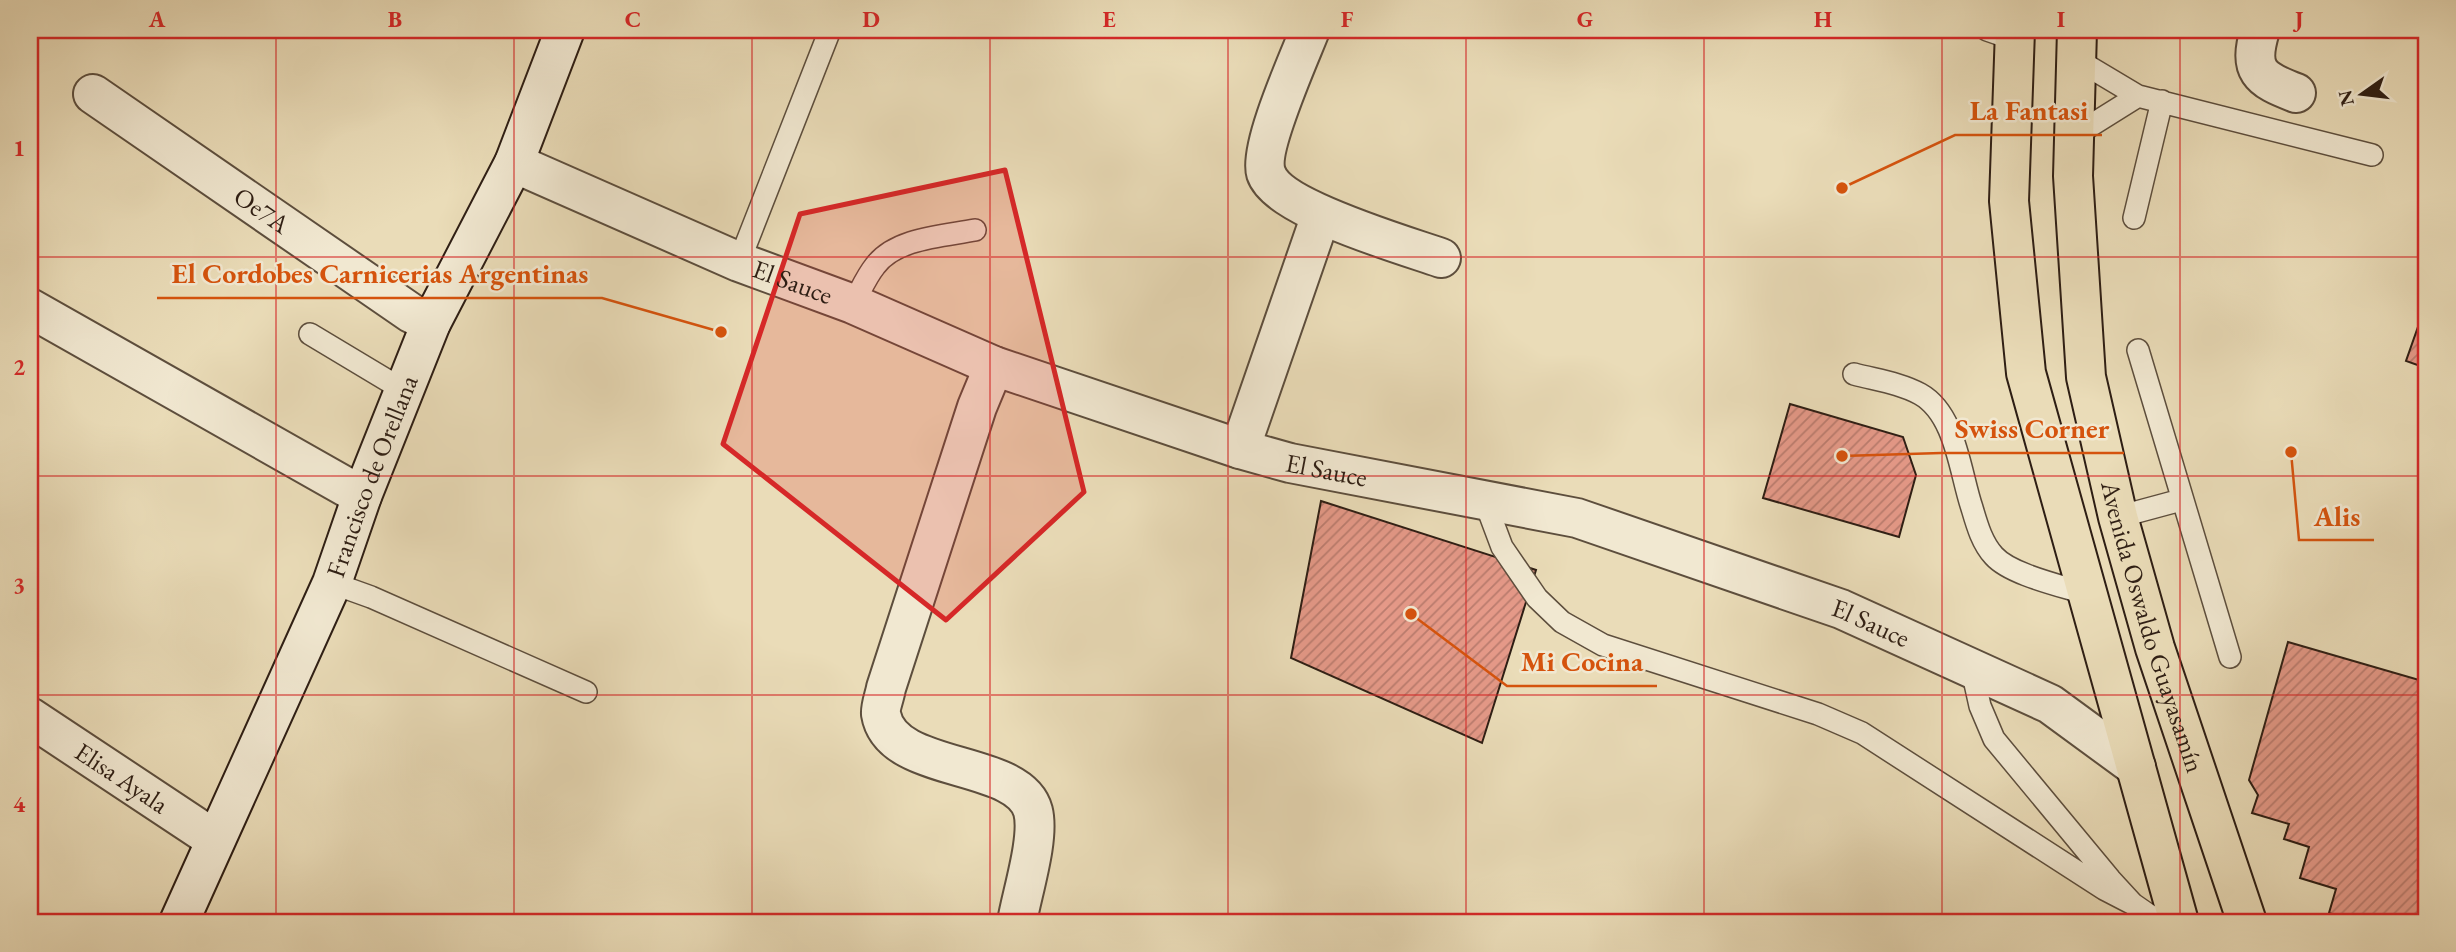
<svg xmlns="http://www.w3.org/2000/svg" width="2456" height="952" font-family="'EB Garamond',serif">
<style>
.building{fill:url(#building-hatch);stroke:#2e1e14;stroke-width:2}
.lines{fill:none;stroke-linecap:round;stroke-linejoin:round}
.lane-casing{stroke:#5d4e3d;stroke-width:24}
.street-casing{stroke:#5d4e3d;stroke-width:42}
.secondary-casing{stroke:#2e1e14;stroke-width:42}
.primary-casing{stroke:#2e1e14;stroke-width:42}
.lane{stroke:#f1e8d1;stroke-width:21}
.street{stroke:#f1e8d1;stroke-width:38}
.secondary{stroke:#f1e8d1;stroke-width:38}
.primary{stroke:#eadcb8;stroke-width:38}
.marked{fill:#d62828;fill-opacity:0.2;stroke:#d62828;stroke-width:5;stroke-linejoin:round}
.grid{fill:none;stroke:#d62828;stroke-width:2;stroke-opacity:0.55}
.labels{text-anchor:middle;stroke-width:5;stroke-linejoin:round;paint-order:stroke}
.street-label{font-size:26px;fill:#2e1e14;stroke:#f1e8d1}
.leader{fill:none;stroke:#d5530d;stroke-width:2.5}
.callout-dot{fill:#d5530d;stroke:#f1e8d1;stroke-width:2.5}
.callout-label{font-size:28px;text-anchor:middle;font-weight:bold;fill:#d5530d;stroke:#f1e8d1;stroke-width:5;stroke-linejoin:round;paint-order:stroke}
.neatline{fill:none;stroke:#d62828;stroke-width:2.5}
.grid-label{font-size:23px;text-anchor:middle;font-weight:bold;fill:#d62828}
</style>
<defs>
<pattern id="building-hatch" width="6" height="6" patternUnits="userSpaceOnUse" patternTransform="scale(1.75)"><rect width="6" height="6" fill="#e59988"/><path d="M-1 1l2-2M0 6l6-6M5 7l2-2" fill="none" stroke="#ba7c6e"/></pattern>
</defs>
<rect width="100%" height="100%" fill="#eadcb8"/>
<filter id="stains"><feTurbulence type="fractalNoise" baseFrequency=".00286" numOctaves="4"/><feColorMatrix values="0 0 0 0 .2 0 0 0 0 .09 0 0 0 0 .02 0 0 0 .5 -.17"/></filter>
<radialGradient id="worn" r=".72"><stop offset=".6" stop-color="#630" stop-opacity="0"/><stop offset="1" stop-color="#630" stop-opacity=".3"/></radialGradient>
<path class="building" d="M 2426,304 L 2426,368 L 2406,361 Z
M 1790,404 L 1903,437 L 1916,475 L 1899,537 L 1763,498 Z
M 1321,501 L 1536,570 L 1482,743 L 1291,658 Z
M 2288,642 L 2426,682 L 2426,922 L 2353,922 L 2329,913 L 2336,889 L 2300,878 L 2309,847 L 2284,839 L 2289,824 L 2252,813 L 2258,795 L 2249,780 Z"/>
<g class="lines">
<g class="lane-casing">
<path id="lane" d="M 1987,30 L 2013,39
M 2076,59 L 2138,96 L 2372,155
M 2074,136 L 2138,96
M 2134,218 L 2162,101
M 739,262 L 830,30
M 853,304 C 860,292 866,277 875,266 C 895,238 944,236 975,230
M 310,334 L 405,391
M 2138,350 L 2230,657
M 1854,374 C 1876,380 1900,383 1920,394 C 1956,414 1960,473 1972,508 C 1977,525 1982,543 1994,556 C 2011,575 2063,586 2087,594
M 1484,499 L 1502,547 L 1537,598 L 1562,622 L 1603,645 L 1818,714 L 1862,733 L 2104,889 L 2133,904
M 2118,517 L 2181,500
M 332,583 L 371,597 L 586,692
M 1972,670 L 1980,706 L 1994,739 L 2110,879 L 2133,904 L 2159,922"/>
</g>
<g class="street-casing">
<g id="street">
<path d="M 1310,30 C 1300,56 1258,148 1266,173 C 1278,209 1404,245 1441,258"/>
<path d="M 2260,30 C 2248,71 2259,79 2296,93"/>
<path id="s1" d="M 93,94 L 411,313 L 431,323"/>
<path id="s2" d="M 514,163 L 739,262 L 853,304 L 994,366 L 1240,449 L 1290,463 L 1577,518 L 1841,609 L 2050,704 L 2136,767"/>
<path d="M 30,308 L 362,496"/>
<path d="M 994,366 L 977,407 L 886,688 C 885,695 880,707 881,714 C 891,775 1019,758 1033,811 C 1040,838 1022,893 1017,922"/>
<path d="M 1240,449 L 1321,215"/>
<path id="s3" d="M 30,717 L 214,839"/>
</g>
</g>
<g class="secondary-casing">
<g id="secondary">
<path id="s4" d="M 179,922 L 332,583 L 362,496 L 431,323 L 514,163 L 565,30"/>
</g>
</g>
<g class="primary-casing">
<g id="primary">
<path d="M 2015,30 L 2009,201 L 2026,373 L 2179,922"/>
<path id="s5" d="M 2077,30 L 2073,176 L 2086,377 L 2118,517 L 2155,648 L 2247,922"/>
</g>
</g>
<use href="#lane" class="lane"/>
<use href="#street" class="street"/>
<use href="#secondary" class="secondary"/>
<use href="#primary" class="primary"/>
</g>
<path class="marked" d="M 1005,170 L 1084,492 L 946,620 L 723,444 L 800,214 Z"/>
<path class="grid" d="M 276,30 L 276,922M 514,30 L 514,922M 752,30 L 752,922M 990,30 L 990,922M 1228,30 L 1228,922M 1466,30 L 1466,922M 1704,30 L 1704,922M 1942,30 L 1942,922M 2180,30 L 2180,922M 30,257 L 2426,257M 30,476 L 2426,476M 30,695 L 2426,695"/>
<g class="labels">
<g class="street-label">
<text dy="9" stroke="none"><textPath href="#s1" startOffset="205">Oe7A</textPath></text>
<text dy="9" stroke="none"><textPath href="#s2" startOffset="303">El Sauce</textPath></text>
<text dy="9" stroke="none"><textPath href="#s2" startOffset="870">El Sauce</textPath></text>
<text dy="9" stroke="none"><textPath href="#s4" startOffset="486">Francisco de Orellana</textPath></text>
<text dy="9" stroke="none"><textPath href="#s2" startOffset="1437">El Sauce</textPath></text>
<text dy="9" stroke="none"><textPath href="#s5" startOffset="606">Avenida Oswaldo Guayasamín</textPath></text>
<text dy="9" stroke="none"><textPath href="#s3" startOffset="110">Elisa Ayala</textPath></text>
</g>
</g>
<path class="leader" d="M1842 188L1955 135H2102M721 332L602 298H157M1842 456L1941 453H2124M2291 452L2299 540H2374M1411 614L1507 686H1657"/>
<g class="callout-dot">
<circle cx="1842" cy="188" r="7"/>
<circle cx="721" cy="332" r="7"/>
<circle cx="1842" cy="456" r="7"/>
<circle cx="2291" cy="452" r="7"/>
<circle cx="1411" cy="614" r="7"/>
</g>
<g class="callout-label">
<text x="2029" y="120">La Fantasi</text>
<text x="380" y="283">El Cordobes Carnicerias Argentinas</text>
<text x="2032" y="438">Swiss Corner</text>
<text x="2337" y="526">Alis</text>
<text x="1582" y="671">Mi Cocina</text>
</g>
<rect width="2456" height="952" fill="none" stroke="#eadcb8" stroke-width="77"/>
<g transform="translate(2362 94) rotate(256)" stroke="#f1e8d1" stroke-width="5" paint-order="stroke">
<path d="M0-5L12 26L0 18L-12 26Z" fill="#2e1e14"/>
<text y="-10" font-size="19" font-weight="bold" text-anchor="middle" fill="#2e1e14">N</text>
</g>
<rect x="38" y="38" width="2380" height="876" class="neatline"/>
<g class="grid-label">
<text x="157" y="27">A</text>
<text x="395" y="27">B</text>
<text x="633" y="27">C</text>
<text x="871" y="27">D</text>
<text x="1109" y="27">E</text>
<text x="1347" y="27">F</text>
<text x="1585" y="27">G</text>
<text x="1823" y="27">H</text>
<text x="2061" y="27">I</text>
<text x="2299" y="27">J</text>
<text x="19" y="156">1</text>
<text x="19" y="375">2</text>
<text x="19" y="593">3</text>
<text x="19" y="812">4</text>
</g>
<rect width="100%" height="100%" filter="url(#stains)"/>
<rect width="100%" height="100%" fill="url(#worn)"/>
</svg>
